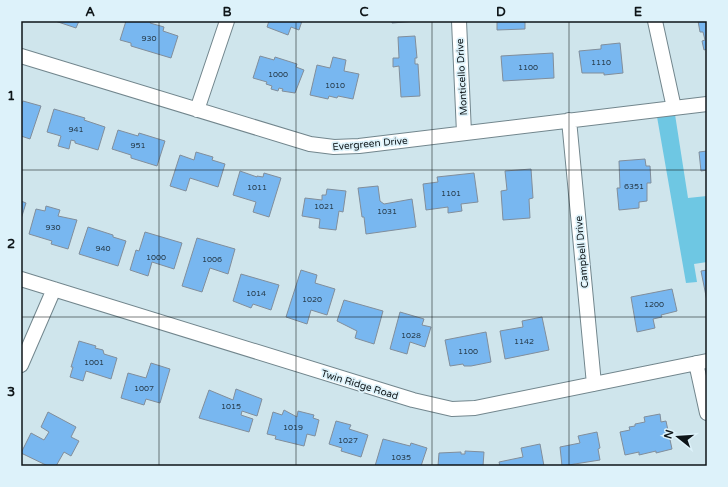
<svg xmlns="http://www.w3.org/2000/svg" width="728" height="487" font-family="'Varela Round',sans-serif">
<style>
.green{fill:#6ec7e3}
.building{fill:#78b7f0;stroke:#818e9b}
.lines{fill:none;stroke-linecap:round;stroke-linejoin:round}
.minor-casing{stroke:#72868d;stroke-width:16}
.minor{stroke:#fff;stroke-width:14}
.grid{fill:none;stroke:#0e1518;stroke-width:1;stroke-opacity:0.55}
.labels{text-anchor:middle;stroke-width:3.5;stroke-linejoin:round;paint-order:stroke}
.number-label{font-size:8px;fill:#283e4e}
.street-label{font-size:10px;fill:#0e1518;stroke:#ddf2fa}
.neatline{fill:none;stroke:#0e1518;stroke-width:1.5}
.grid-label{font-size:13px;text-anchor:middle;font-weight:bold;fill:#0e1518}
</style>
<rect width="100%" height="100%" fill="#cfe5ec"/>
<path class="green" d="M 674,108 L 688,198 L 707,196 L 707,262 L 694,264 L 697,282 L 686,283 L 656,111 Z"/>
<path class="building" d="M 55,21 L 79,21 L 76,28 Z
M 126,21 L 151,21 L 150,23 L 164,27 L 163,31 L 178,36 L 171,58 L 131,46 L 131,43 L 120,40 Z
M 269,21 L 302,21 L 299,30 L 291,27 L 288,35 L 267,27 Z
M 392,21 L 416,21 L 392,23 Z
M 497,21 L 525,21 L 525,29 L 497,30 Z
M 698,21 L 707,21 L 707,49 L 704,50 L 702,41 L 705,40 L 703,32 L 700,32 Z
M 415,36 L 417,58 L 415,58 L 415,64 L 418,64 L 420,96 L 401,97 L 399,66 L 393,67 L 393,58 L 399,58 L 398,37 Z
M 620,43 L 623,73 L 604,75 L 604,73 L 582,73 L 579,51 L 601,49 L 601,45 Z
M 553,53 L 554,78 L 503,81 L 501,56 Z
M 260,56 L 274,60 L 275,57 L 297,64 L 296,67 L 304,70 L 295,93 L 282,91 L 283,89 L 279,88 L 278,91 L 271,89 L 272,86 L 266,84 L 267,82 L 253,78 Z
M 333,57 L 346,60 L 344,71 L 359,74 L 353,99 L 338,96 L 337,98 L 329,96 L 328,99 L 310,95 L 317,65 L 330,68 Z
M 23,101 L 41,106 L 30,139 L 21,136 L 21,106 Z
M 54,109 L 85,118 L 84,120 L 105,127 L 98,150 L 75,143 L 75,141 L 71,140 L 69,149 L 58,146 L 61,136 L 47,132 Z
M 118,130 L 138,136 L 139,133 L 165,141 L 157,166 L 131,158 L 131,155 L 112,149 Z
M 707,151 L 707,170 L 701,171 L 699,152 Z
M 196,152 L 213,157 L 212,160 L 225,164 L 218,187 L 190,178 L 186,191 L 170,186 L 180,155 L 194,160 Z
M 645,159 L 646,166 L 650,166 L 651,183 L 647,183 L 647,201 L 639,202 L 639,208 L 619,210 L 617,188 L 620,188 L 619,161 Z
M 531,169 L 533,198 L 529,199 L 530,218 L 503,220 L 501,191 L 507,190 L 505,171 Z
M 240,171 L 257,177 L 257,176 L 263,177 L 264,173 L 281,178 L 269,217 L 253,212 L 256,202 L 233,195 Z
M 474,173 L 478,202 L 461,204 L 462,211 L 448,213 L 448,207 L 426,210 L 423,184 L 438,182 L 437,177 Z
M 378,186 L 380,201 L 384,204 L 412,199 L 416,227 L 366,234 L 364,217 L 362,217 L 358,188 Z
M 327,189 L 346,191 L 343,212 L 339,211 L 336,230 L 319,228 L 320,219 L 302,216 L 305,198 L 322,200 L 322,195 L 326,195 Z
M 21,201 L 26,203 L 21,219 Z
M 46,206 L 60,210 L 58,216 L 77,220 L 68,249 L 51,244 L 52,241 L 29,234 L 36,209 L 45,211 Z
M 88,227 L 113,235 L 113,237 L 126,241 L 118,266 L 79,254 Z
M 145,232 L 182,243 L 174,269 L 152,262 L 148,276 L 130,270 L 136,250 L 139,251 Z
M 197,238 L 235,249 L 228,274 L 210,268 L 202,292 L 182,286 Z
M 301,270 L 317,275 L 315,283 L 335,289 L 327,315 L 311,310 L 307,324 L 286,317 Z
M 707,270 L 707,301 L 701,271 Z
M 241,274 L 279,285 L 271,310 L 253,304 L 251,308 L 233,301 Z
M 672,289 L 677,311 L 661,315 L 662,317 L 653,319 L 655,328 L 637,332 L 631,297 Z
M 344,300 L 383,311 L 374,344 L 355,338 L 357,331 L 337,321 Z
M 400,312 L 424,319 L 422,325 L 431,327 L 425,347 L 410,342 L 407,354 L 390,349 Z
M 542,317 L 549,350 L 505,359 L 500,331 L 523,327 L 522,321 Z
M 486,332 L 491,362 L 471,366 L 464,366 L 463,364 L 450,366 L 445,340 Z
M 79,341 L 96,346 L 95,348 L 103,350 L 104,354 L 117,358 L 111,379 L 86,371 L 83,381 L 70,377 L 73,367 L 71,367 Z
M 151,363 L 170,369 L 160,403 L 146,399 L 144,405 L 121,398 L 128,373 L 146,378 Z
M 236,389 L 262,399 L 257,416 L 242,411 L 241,415 L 253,419 L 249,432 L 199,418 L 209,390 L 233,400 Z
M 284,410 L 297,417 L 298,411 L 314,415 L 313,418 L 319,420 L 315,436 L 307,434 L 304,446 L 275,439 L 276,436 L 267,434 L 273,412 L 282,415 Z
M 48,412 L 76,427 L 71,437 L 79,441 L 71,456 L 64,452 L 56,466 L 48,466 L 21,453 L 31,433 L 44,440 L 49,432 L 41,427 Z
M 660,414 L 661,422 L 666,421 L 672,449 L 656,453 L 656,451 L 639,455 L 639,452 L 625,455 L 620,432 L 630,430 L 629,427 L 635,426 L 635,424 L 645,422 L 644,417 Z
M 336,421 L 351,425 L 349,429 L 368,435 L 361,457 L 341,451 L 342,448 L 329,444 Z
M 597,432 L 600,448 L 598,449 L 600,460 L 562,466 L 560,447 L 580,443 L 578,436 Z
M 383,439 L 410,446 L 411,443 L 427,448 L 421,466 L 375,466 Z
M 540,444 L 544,466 L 500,466 L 499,462 L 523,457 L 521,448 Z
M 465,451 L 484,452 L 483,466 L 438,466 L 439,453 L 461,452 L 461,454 L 465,454 Z"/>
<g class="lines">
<g class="minor-casing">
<path id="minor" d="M 459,21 L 464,133
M 655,21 L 674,108
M 21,56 L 310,144 L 334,147 L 359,146 L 707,104
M 197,110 L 227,21
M 569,120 L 594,384
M 21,279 L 413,400 L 452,409 L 475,408 L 707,361
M 696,363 L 707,413
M 21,365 L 54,289"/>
</g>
<use href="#minor" class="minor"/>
</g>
<path class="grid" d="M 159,21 L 159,466M 296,21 L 296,466M 432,21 L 432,466M 569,21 L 569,466M 21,170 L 707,170M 21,317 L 707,317"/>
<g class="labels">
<g class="number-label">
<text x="149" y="41">930</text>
<text x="601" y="65">1110</text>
<text x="528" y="70">1100</text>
<text x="278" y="77">1000</text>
<text x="335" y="88">1010</text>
<text x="76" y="132">941</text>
<text x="138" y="148">951</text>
<text x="634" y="189">6351</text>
<text x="257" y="190">1011</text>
<text x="451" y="196">1101</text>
<text x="324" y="209">1021</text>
<text x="387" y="214">1031</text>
<text x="53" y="230">930</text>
<text x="103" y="251">940</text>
<text x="156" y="260">1000</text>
<text x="212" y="262">1006</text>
<text x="256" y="296">1014</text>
<text x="312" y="302">1020</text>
<text x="654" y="307">1200</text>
<text x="411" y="338">1028</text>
<text x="524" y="344">1142</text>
<text x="468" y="354">1100</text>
<text x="94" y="365">1001</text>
<text x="144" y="391">1007</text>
<text x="231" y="409">1015</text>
<text x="293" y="430">1019</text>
<text x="348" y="443">1027</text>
<text x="401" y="460">1035</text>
</g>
<g class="street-label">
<text transform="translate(461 77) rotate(-93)" y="4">Monticello Drive</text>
<text transform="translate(370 143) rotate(-5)" y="4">Evergreen Drive</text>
<text transform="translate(581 252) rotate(-95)" y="4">Campbell Drive</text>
<text transform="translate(360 384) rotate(17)" y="4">Twin Ridge Road</text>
</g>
</g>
<rect width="728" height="487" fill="none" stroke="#ddf2fa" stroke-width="44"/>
<g transform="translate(678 437) rotate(287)" stroke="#ddf2fa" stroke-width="3" paint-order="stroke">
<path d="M0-3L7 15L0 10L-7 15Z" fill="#0e1518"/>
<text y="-6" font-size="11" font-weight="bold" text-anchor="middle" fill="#0e1518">N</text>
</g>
<rect x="22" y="22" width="684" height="443" class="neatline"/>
<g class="grid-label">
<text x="90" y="16">A</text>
<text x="227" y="16">B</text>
<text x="364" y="16">C</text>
<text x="501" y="16">D</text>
<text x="638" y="16">E</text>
<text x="11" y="100">1</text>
<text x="11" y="248">2</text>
<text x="11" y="396">3</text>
</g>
</svg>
